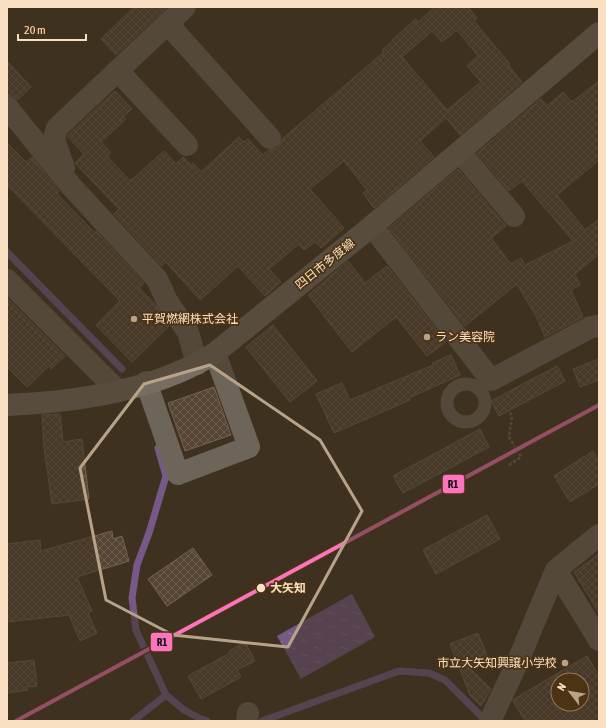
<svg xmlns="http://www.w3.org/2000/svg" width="606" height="728" font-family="'Asap Condensed','Noto Sans JP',sans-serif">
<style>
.water{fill:url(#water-ripples)}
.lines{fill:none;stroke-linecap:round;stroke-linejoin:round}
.stream{stroke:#775987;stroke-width:7}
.building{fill:url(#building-cross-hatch);stroke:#746253;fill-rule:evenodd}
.path{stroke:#6c645a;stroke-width:2.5;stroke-dasharray:3 2;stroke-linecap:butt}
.service{stroke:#6d645a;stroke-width:13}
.minor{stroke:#6d645a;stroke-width:22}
.primary{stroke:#776d61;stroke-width:22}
.rail-1-casing{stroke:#4b3313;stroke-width:7}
.rail-1{stroke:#fc73be;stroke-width:4}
.marked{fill:none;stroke:#b8a38a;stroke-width:3;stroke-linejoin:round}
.poi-dot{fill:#b8a38a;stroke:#4b3313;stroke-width:1.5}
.stop-dot{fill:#f9e0c3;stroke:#4b3313;stroke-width:1.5}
.labels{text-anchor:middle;stroke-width:3.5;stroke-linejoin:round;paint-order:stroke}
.street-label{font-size:12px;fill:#f9e0c3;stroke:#4b3313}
.poi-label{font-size:12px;fill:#f9e0c3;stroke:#4b3313;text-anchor:start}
.stop-label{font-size:12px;font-weight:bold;fill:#f9e0c3;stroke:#4b3313;text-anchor:start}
.line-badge{stroke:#4b3313;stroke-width:1.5}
.pale-badge-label{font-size:11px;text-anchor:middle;font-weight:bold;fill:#111}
</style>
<defs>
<pattern id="water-ripples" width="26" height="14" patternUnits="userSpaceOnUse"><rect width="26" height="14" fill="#775987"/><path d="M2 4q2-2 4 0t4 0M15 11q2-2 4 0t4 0" fill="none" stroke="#8b7196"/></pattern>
<pattern id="building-cross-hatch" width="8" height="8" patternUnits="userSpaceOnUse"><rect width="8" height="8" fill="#564434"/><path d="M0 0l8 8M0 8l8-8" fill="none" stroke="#6f5f50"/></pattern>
</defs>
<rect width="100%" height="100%" fill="#3e3120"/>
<path class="water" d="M 352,594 L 375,637 L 301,679 L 277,636 Z"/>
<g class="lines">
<path class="stream" d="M 7,252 L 122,369
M 158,448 L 166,476 L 149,533 L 137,565 L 132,598 L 136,630 L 166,695 L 184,710 L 201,719 L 207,721
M 133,721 L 166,695
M 262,721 L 399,671 L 429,673 L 445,680 L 486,721"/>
</g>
<path class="building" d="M 134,7 L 167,7 L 116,55 L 101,39 Z
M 435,7 L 468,7 L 477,18 L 474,21 L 510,64 L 509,66 L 522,82 L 460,135 L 446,118 L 420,141 L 434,157 L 374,208 L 363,193 L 367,190 L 344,161 L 310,189 L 344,228 L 321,248 L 315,242 L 304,250 L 299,244 L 269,269 L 281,282 L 265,296 L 238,266 L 200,300 L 166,262 L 162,266 L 114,214 L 119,209 L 75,163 L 84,154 L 68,137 L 68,135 L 115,91 L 132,109 L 123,117 L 126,119 L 101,142 L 111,153 L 107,156 L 130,181 L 164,151 L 176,164 L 183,157 L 191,165 L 193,163 L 201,172 L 239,137 L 244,142 L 248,139 L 263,155 L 269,150 L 278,148 L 282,139 L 384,52 L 382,50 L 393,41 L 392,40 L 416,19 L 418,22 ZM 457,30 L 478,56 L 467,66 L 481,82 L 447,110 L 402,57 L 432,31 L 442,42 Z
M 7,61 L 31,87 L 17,100 L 12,96 L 7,95 Z
M 599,81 L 599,160 L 557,195 L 585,230 L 599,219 L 599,254 L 575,274 L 580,285 L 571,290 L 583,317 L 545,337 L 537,318 L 517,284 L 465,326 L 389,228 L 458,169 L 506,226 L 491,238 L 511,264 L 521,258 L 525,265 L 573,241 L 522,181 L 509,191 L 477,153 L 541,99 L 547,106 L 563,92 L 572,102 Z
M 7,143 L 26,162 L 32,157 L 59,191 L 57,194 L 95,233 L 96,231 L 144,283 L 139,288 L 155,304 L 169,326 L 132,362 L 96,325 L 120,301 L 7,185 Z
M 348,261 L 365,283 L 387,266 L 446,342 L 427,356 L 396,317 L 352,352 L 308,295 Z
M 7,298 L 65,356 L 51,369 L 49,366 L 27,387 L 7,367 Z
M 273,325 L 317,381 L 290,402 L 246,347 Z
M 451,355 L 460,375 L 409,398 L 410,400 L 334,433 L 316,394 L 342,383 L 350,400 L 433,365 L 432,363 Z
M 599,359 L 599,380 L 580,387 L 573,369 Z
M 557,366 L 565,381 L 499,416 L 491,401 Z
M 214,387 L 231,435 L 185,451 L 168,403 Z
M 60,414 L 63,442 L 82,439 L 89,499 L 52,504 L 44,448 L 42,415 Z
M 480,429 L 489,447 L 403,493 L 393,476 Z
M 593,451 L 599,461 L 599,484 L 570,502 L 554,476 Z
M 487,515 L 500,539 L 436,574 L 423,550 Z
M 112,531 L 113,539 L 122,536 L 129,561 L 77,577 L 92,611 L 88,613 L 97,633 L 80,641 L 69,615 L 7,622 L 7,544 L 40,540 L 41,551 Z
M 193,548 L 212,575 L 167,606 L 148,579 Z
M 599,554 L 599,613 L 574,572 Z
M 478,633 L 489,660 L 469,667 L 491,689 L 481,706 L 470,695 L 450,644 Z
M 245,642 L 255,661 L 237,670 L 241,677 L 201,699 L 188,676 L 230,653 L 229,651 Z
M 587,656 L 599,676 L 599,721 L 525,721 L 513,701 L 514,699 ZM 558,680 L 582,680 L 582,704 L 558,704 Z
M 34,660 L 37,686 L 27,687 L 28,690 L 7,693 L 7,663 Z"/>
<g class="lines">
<path class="path" d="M 509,465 L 521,457 L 509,437 L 512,417 L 509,411"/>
<path class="service" d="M447 403a19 19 0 1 1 38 0a19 19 0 1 1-38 0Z"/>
<path class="minor" d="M 170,22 L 175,32 L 270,138
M 118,71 L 187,145
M 7,107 L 71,186 L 157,279 L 167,301 L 188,332 L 197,364
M 460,152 L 514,216
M 64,168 L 54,139 L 57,128 L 185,7
M 372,226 L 491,380 L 591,327 L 599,326
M 7,280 L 118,391
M 146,382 L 178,474 L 249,447 L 215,353
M 556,570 L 599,640
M 247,721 L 248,713
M 490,721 L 518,661 L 556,570 L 599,535"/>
<path class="primary" d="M 7,405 C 74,402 158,390 215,353 L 372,226 L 599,33"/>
<g class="rail-1-casing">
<path id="rail-1" d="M 16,721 L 599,405"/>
</g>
<use href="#rail-1" class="rail-1"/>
</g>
<path d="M0 0H606V728H0ZM 210,365 L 320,440 L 362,511 L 288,647 L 173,635 L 106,600 L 80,468 L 144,384 Z" fill="#3e3120" fill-opacity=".55" fill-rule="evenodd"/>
<path class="marked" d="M 210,365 L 320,440 L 362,511 L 288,647 L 173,635 L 106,600 L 80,468 L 144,384 Z"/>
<g class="poi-dot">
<circle cx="134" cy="319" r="4"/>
<circle cx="427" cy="337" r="4"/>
<circle cx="565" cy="663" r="4"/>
</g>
<circle class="stop-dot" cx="261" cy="588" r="5"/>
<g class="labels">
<g class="street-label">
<text transform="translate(325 264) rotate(-39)" y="4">四日市多度線</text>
</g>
<g class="poi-label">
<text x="142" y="323">平賀燃網株式会社</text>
<text x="435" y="341">ラン美容院</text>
<text x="557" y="667" text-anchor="end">市立大矢知興譲小学校</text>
</g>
<g class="stop-label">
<text x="270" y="592">大矢知</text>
</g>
</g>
<g class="line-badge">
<rect x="442" y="474" width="23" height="20" rx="4" fill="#fc73be"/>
<rect x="150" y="632" width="23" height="20" rx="4" fill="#fc73be"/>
</g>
<g class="pale-badge-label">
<text x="453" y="488">R1</text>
<text x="162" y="646">R1</text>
</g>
<rect width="606" height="728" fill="none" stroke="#f9e0c3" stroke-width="16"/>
<g transform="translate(570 692) rotate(301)"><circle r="19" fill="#4b3313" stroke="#917859"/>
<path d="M0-3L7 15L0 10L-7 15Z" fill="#b8a38a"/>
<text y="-6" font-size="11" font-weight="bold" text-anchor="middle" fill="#f9e0c3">N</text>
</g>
<path d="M18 34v6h68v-6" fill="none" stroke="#f9e0c3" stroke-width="2"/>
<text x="24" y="34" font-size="12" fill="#f9e0c3" stroke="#4b3313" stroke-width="3" paint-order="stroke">20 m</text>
</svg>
